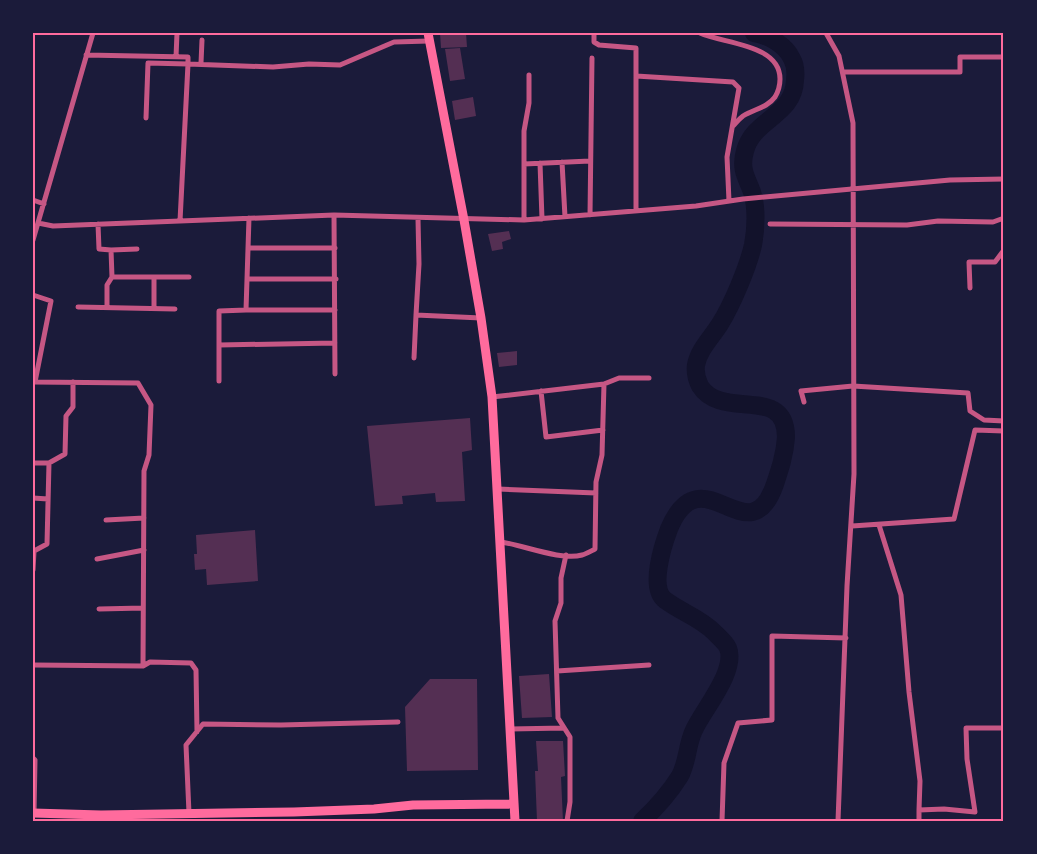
<svg xmlns="http://www.w3.org/2000/svg" width="1037" height="854" font-family="'Alegreya Sans',sans-serif">
<style>
.lines{fill:none;stroke-linecap:round;stroke-linejoin:round}
.river{stroke:#12122b;stroke-width:18}
.building{fill:#542f53}
.minor{stroke:#c65784;stroke-width:5}
.primary{stroke:#ff6b9d;stroke-width:9}
.neatline{fill:none;stroke:#ff6b9d;stroke-width:2}
</style>
<rect width="100%" height="100%" fill="#1b1b3a"/>
<g class="lines">
<path class="river" d="M 642,821 C 656,808 670,792 680,776 C 688,761 687,744 694,730 C 703,710 737,671 728,648 C 726,643 718,636 714,632 C 700,618 681,612 665,600 C 649,588 663,545 669,529 C 702,450 749,560 775,484 C 780,469 785,454 786,437 C 786,384 722,421 700,386 C 697,380 695,372 696,365 C 699,349 712,337 720,324 C 732,305 748,267 753,245 C 756,229 757,207 752,192 C 746,176 740,169 745,151 C 753,119 794,116 795,80 C 796,72 796,66 792,59 C 786,45 768,35 754,33"/>
</g>
<path class="building" d="M 440,33 L 466,33 L 467,47 L 441,48 Z
M 460,48 L 465,79 L 450,81 L 445,49 Z
M 473,97 L 476,116 L 455,120 L 452,101 Z
M 509,231 L 511,239 L 502,242 L 503,249 L 492,251 L 488,234 Z
M 517,351 L 517,365 L 499,367 L 497,353 Z
M 470,418 L 472,450 L 462,452 L 465,501 L 436,502 L 435,493 L 402,496 L 403,504 L 375,506 L 367,426 Z
M 255,530 L 258,581 L 207,585 L 206,569 L 195,570 L 194,554 L 197,554 L 196,535 Z
M 549,674 L 552,717 L 522,718 L 519,676 Z
M 430,679 L 477,679 L 478,770 L 407,771 L 405,707 Z
M 536,741 L 563,741 L 565,776 L 561,777 L 563,821 L 537,821 L 535,771 L 538,771 Z"/>
<g class="lines">
<path class="minor" d="M 594,33 L 594,42 L 599,45 L 636,48 L 636,210
M 700,33 C 724,44 780,44 780,79 C 780,85 778,92 775,97 C 767,108 754,109 743,116 C 739,119 736,123 733,126
M 826,33 L 839,56 L 853,123 L 854,474 L 847,586 L 838,821
M 86,55 L 188,57 L 188,64 L 273,67 L 309,64 L 340,65 L 394,42 L 429,41
M 176,57 L 177,33
M 201,63 L 202,40
M 843,72 L 960,72 L 960,57 L 1004,57
M 636,76 L 733,82 L 739,88 L 727,157 L 729,201
M 146,118 L 148,63 L 188,64 L 180,221
M 562,162 L 565,217
M 540,163 L 542,219
M 524,164 L 590,161
M 33,200 L 44,204
M 334,215 L 335,374
M 590,215 L 592,58
M 418,219 L 419,264 L 416,315 L 481,318
M 524,220 L 524,131 L 529,103 L 529,75
M 38,223 L 53,226 L 334,215 L 524,220 L 696,206 L 743,199 L 950,180 L 1004,179
M 98,224 L 99,249 L 111,250 L 112,277 L 107,285 L 107,307
M 770,224 L 907,225 L 938,221 L 993,222 L 1004,218
M 33,240 L 93,33
M 249,248 L 335,248
M 111,250 L 137,249
M 112,277 L 189,277
M 249,279 L 336,279
M 970,288 L 969,262 L 995,262 L 1004,250
M 33,295 L 51,301 L 35,382
M 78,307 L 175,309
M 154,308 L 154,277
M 246,310 L 335,310
M 219,345 L 335,343
M 414,358 L 416,315
M 219,381 L 219,311 L 246,310 L 249,218
M 33,382 L 138,383 L 151,405 L 149,455 L 144,471 L 143,666
M 541,391 L 546,437 L 603,430
M 492,397 L 604,384 L 619,378 L 649,378
M 804,402 L 801,391 L 853,386 L 968,393 L 970,411 L 984,420 L 1004,421
M 33,463 L 49,463 L 47,544 L 34,551 L 33,570
M 49,463 L 65,454 L 66,416 L 73,407 L 73,382
M 498,489 L 596,493
M 33,498 L 48,499
M 106,520 L 144,518
M 879,525 L 901,595 L 909,692 L 920,781 L 919,810
M 852,526 L 954,519 L 975,430 L 1004,431
M 501,542 C 523,545 561,561 582,555 C 586,554 591,551 595,549 L 596,482 L 602,455 L 604,384
M 566,555 L 561,578 L 561,603 L 555,621 L 558,718 L 570,737 L 570,802 L 567,821
M 97,559 L 144,550
M 99,609 L 143,608
M 33,665 L 143,666 L 150,662 L 191,663 L 196,670 L 197,732
M 557,671 L 649,665
M 510,729 L 564,728
M 33,758 L 35,760 L 34,813
M 189,813 L 186,745 L 203,724 L 281,725 L 398,722
M 722,821 L 724,763 L 738,723 L 772,720 L 772,636 L 846,638
M 919,821 L 919,810 L 944,809 L 975,812 L 967,759 L 966,728 L 1004,728"/>
<path class="primary" d="M 428,33 L 464,220 L 481,318 L 492,397 L 515,821
M 33,813 L 101,815 L 294,812 L 374,809 L 413,805 L 514,804"/>
</g>
<rect width="1037" height="854" fill="none" stroke="#1b1b3a" stroke-width="69"/>
<rect x="34" y="34" width="968" height="786" class="neatline"/>
</svg>
